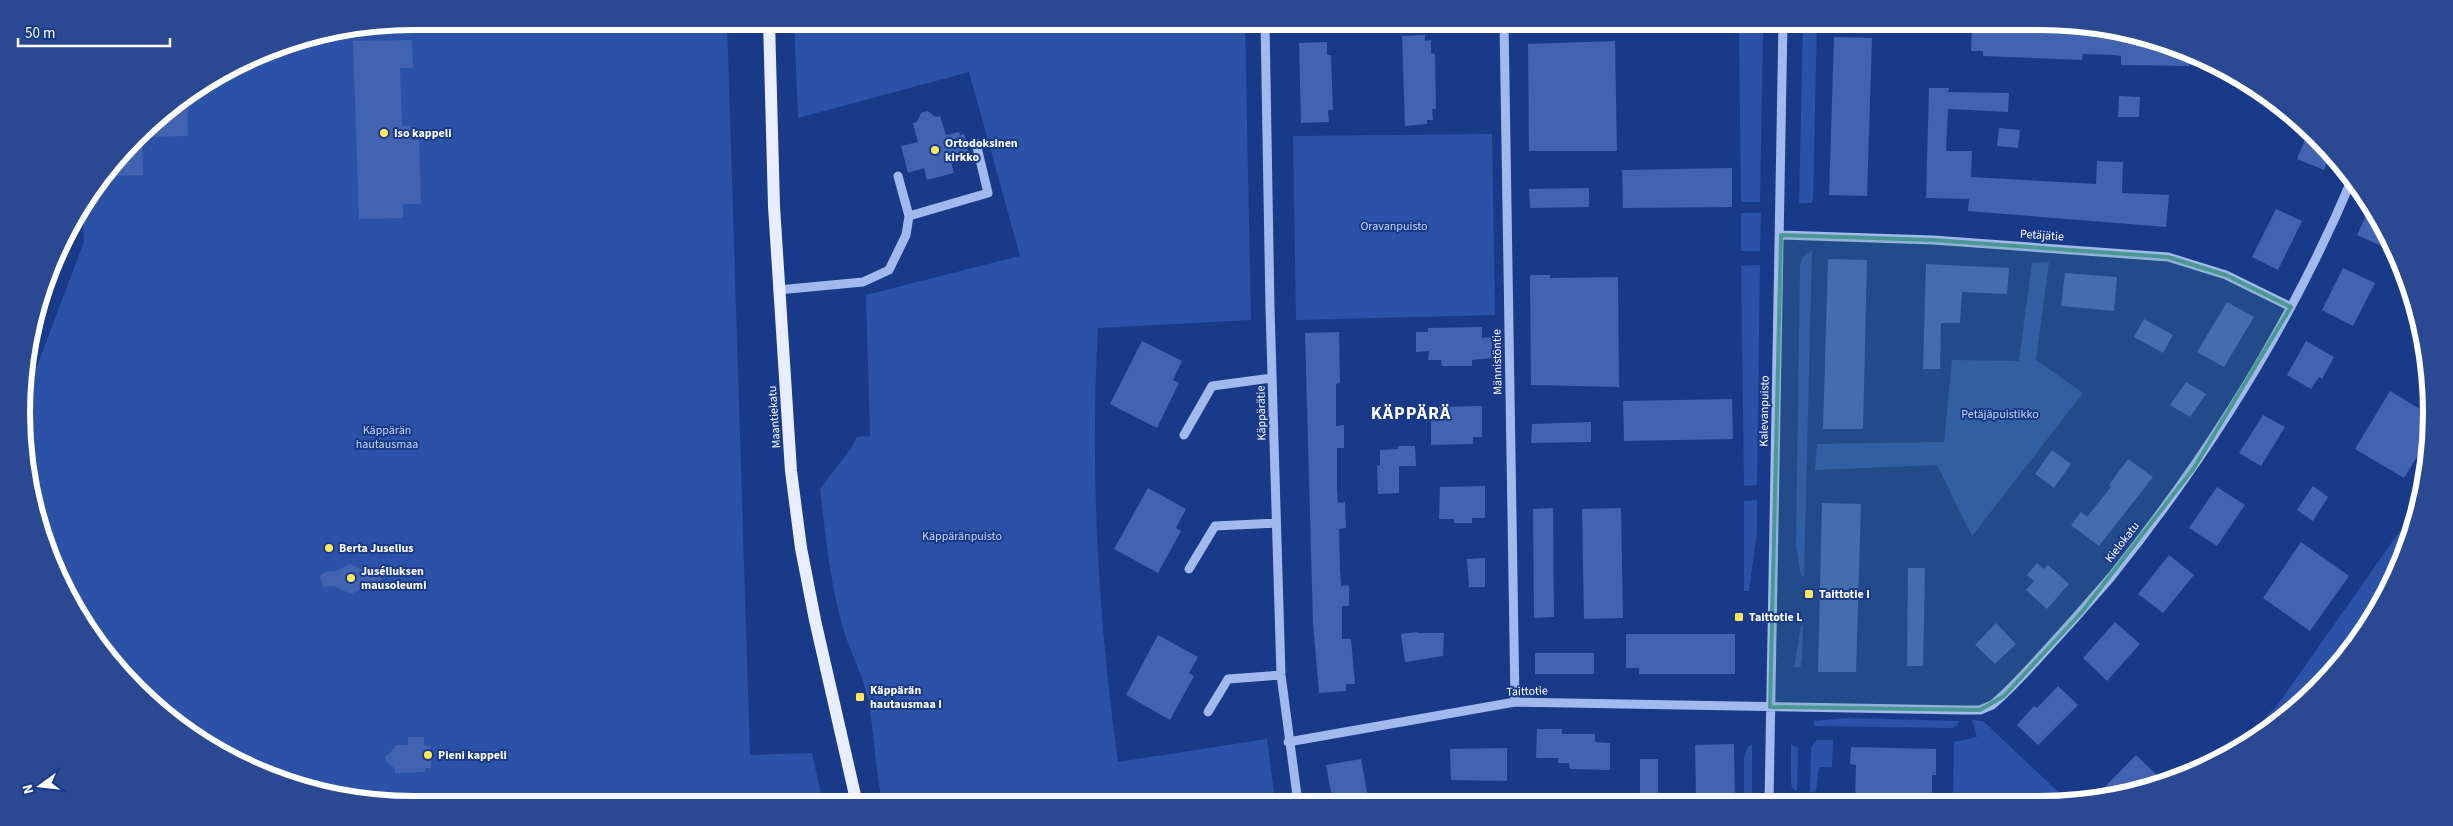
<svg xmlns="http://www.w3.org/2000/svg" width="2453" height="826" font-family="'Source Sans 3',sans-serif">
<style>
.green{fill:#2c52a7}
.building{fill:#4263b2}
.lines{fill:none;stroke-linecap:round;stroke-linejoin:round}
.minor{stroke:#a2b9ed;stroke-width:9}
.major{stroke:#e8edff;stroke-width:12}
.marked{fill:#4b9892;fill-opacity:0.2;stroke:#4b9892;stroke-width:4;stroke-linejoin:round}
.poi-dot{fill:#ffe85e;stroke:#193989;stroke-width:2}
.labels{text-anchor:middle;stroke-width:4;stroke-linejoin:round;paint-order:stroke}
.poi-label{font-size:12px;font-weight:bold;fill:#fff;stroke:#193989;text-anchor:start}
.park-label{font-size:12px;fill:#c7d7f9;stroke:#193989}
.street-label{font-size:12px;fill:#fff;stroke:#193989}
.district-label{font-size:18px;font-weight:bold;letter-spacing:1px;fill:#fff;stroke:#193989}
.rim{fill:none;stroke:#fff;stroke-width:6}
</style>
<rect width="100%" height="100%" fill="#193989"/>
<path class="green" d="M 413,21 L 727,21 L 750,755 L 812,753 L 823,804 L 413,805 L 312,791 L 195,739 L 136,690 L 87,631 L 35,514 L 22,439 L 23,403 L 84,242 L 82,206 L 102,174 L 154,119 L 263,51 L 337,29 Z
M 794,21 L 1245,21 L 1251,320 L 1098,328 C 1090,473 1098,618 1118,762 L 1267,739 L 1274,793 L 1144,796 L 1144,803 L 883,804 C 874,768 875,731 867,695 C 861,670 848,648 842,624 C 830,583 825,531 820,489 L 852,447 L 857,437 L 870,436 L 866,295 L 1020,256 L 969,72 L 798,118 Z
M 1803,21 L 1817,21 L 1813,200 L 1811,203 L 1799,203 Z
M 1739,33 L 1763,33 L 1760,202 L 1741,202 Z
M 1492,134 L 1495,315 L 1296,320 L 1293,136 Z
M 1741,213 L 1761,213 L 1760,251 L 1741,251 Z
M 1812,250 L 1804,576 L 1801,576 L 1796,545 L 1800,266 L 1802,258 Z
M 2049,262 L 2036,360 L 2083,393 L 1972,536 L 1937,465 L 1815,470 L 1817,444 L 1944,442 L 1952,360 L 2019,361 L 2032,263 Z
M 1760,265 L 1757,485 L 1744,486 L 1741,266 Z
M 2423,487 L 2418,514 L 2379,609 L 2299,707 L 2235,750 L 2279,703 L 2402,528 Z
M 1757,500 L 1757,532 L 1749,591 L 1744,591 L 1744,501 Z
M 1801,625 L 1803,625 L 1802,661 L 1800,667 L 1794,668 Z
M 1843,718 L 1959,721 L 1957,726 L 1953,728 L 1814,726 L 1814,721 Z
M 1972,720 L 1983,721 L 2068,801 L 1953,802 L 1954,742 L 1977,737 Z
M 1817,740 L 1833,740 L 1832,767 L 1819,767 L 1816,791 L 1810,793 L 1811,748 Z
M 1791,744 L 1798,748 L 1797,791 L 1792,788 L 1791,782 Z
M 1752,745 L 1752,802 L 1744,802 L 1744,757 L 1748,746 Z"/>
<path class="building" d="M 1972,26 L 2087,27 L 2141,35 L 2190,53 L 2190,66 L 2121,65 L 2121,56 L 2115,55 L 2083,54 L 2082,60 L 1983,56 L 1983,51 L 1971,51 Z
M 1425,35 L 1425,41 L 1431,40 L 1431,53 L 1435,54 L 1436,109 L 1432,109 L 1433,120 L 1427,120 L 1427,124 L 1405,126 L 1402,36 Z
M 1834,37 L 1872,38 L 1867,196 L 1829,195 Z
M 412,40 L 413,68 L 400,68 L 402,126 L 411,126 L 412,140 L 419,140 L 421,204 L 403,204 L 403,218 L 359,219 L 353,41 Z
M 1615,41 L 1617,151 L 1529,151 L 1528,44 Z
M 1327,42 L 1327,55 L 1331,55 L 1333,110 L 1328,110 L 1329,122 L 1301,123 L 1299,43 Z
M 1929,88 L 1949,88 L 1948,92 L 2009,93 L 2008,112 L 1948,109 L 1946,151 L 1972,151 L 1971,177 L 2096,184 L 2097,161 L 2123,162 L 2122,193 L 2169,195 L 2166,227 L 1968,211 L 1969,199 L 1926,198 Z
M 2119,96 L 2140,97 L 2139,117 L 2118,117 Z
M 187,99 L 188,136 L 142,137 L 143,175 L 101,176 L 154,119 Z
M 927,111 L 936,117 L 940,116 L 946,135 L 959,132 L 960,135 L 964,134 L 969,154 L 965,155 L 965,158 L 951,162 L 954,173 L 927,180 L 924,168 L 908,173 L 901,146 L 918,142 L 913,123 L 917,122 L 921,113 Z
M 1999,128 L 2020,130 L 2018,148 L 1997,146 Z
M 2309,130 L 2331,152 L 2324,170 L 2297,159 Z
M 1732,168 L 1732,207 L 1623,208 L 1622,170 Z
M 1589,188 L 1589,207 L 1530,208 L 1529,189 Z
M 2371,205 L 2379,217 L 2395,252 L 2357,235 Z
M 2276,209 L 2302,221 L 2278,270 L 2252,257 Z
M 1828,259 L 1867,260 L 1863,429 L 1823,429 Z
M 1926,264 L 2009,268 L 2007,294 L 1962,292 L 1960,323 L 1941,323 L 1940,369 L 1923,369 Z
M 2343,268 L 2375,283 L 2353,326 L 2322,310 Z
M 2065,273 L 2117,277 L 2114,311 L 2061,306 Z
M 1530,275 L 1550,275 L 1550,278 L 1618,277 L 1619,387 L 1531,385 Z
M 2227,302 L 2254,317 L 2224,367 L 2197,352 Z
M 2144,319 L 2173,335 L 2163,353 L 2134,337 Z
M 1482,327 L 1482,338 L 1492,337 L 1492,358 L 1472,360 L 1472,366 L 1442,366 L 1441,360 L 1428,360 L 1429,351 L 1416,352 L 1416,332 L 1428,332 L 1428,328 Z
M 1339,332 L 1340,383 L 1336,384 L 1336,426 L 1344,425 L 1344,448 L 1337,448 L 1337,489 L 1338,503 L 1345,502 L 1346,528 L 1339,529 L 1340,568 L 1341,586 L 1349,585 L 1349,606 L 1342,606 L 1342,639 L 1351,639 L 1355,684 L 1346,684 L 1346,691 L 1319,693 L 1313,623 L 1305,333 Z
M 1142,341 L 1182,361 L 1173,380 L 1179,383 L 1157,428 L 1110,404 Z
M 2306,341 L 2334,357 L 2322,379 L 2319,377 L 2311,389 L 2287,375 Z
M 2186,382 L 2206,394 L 2190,417 L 2170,405 Z
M 2390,391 L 2430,415 L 2431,434 L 2404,478 L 2355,449 Z
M 1732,399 L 1733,439 L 1624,441 L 1623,401 Z
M 1482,406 L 1482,437 L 1473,437 L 1473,444 L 1431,445 L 1431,407 Z
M 2263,415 L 2285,427 L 2261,466 L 2239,453 Z
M 1591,422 L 1591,442 L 1531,443 L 1532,424 Z
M 1398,446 L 1415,446 L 1416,466 L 1399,466 L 1399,493 L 1378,494 L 1377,466 L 1380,465 L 1380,450 L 1398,449 Z
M 2052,450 L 2071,464 L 2054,488 L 2035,474 Z
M 2128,459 L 2153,477 L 2099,546 L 2071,525 L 2081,512 L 2087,517 L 2111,487 L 2109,485 Z
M 1485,486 L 1485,518 L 1472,518 L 1472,523 L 1454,523 L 1454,519 L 1439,519 L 1440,487 Z
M 2313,486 L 2328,497 L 2313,521 L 2297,510 Z
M 2217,487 L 2245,505 L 2217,546 L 2189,528 Z
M 1148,488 L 1186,509 L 1176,528 L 1181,531 L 1158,573 L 1114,549 Z
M 1822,503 L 1861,504 L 1856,672 L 1818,672 Z
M 1553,508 L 1554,617 L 1534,618 L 1533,509 Z
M 1621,508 L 1623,618 L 1584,619 L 1582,509 Z
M 2301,542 L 2349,576 L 2310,631 L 2263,598 Z
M 2169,555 L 2194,575 L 2163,613 L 2138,594 Z
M 1485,558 L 1485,587 L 1469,587 L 1467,559 Z
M 2037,563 L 2044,569 L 2048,565 L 2069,584 L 2047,609 L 2026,590 L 2034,581 L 2027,575 Z
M 350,564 L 363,570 L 381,569 L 381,585 L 366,586 L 351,594 L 334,586 L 324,587 L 320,578 L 322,574 L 328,571 L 334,572 Z
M 1908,568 L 1925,568 L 1923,666 L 1907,666 Z
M 2115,622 L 2140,644 L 2107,681 L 2083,658 Z
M 1996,623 L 2016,644 L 1995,664 L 1975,645 Z
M 1417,632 L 1417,633 L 1444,633 L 1443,656 L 1405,662 L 1401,634 Z
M 1626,634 L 1735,634 L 1735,674 L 1639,674 L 1639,668 L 1626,668 Z
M 1158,635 L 1198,657 L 1189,673 L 1194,676 L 1170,720 L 1126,695 Z
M 1535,653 L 1594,653 L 1594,674 L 1535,674 Z
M 2058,686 L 2078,705 L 2038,745 L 2017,725 L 2034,706 L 2037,708 Z
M 1537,729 L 1562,729 L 1562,734 L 1595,734 L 1595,742 L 1610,743 L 1610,770 L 1570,769 L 1569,763 L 1558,763 L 1558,758 L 1536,758 Z
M 408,737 L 424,737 L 424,746 L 431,746 L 431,768 L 425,768 L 425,772 L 395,773 L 395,769 L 387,762 L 385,757 L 395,748 L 395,745 L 408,745 Z
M 1734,744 L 1735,802 L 1696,802 L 1695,745 Z
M 1851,747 L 1936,749 L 1936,775 L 1932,775 L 1932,802 L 1855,802 L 1856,765 L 1850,764 Z
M 1507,748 L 1507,781 L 1451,780 L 1450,749 Z
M 2136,755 L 2162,780 L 2091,801 Z
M 1361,759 L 1369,803 L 1333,803 L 1326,765 Z
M 1640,759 L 1658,759 L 1658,802 L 1640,802 Z"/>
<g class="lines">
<path class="minor" d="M 1265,21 L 1270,308 L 1281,675 L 1298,803
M 1504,21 L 1515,702
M 909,216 L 988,193 L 976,143
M 1781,235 L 1933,240 L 2168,257 L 2226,275 L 2291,307
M 778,290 L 863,282 L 889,270 L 906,235 L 909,216 L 898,176
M 1184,435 L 1212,386 L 1272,378
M 1189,569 L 1215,526 L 1276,523
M 1208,712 L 1228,679 L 1281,675
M 1288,742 L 1515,702 L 1964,710 L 1980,710 L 1992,705 C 2009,691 2023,675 2038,659 C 2063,632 2087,605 2111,577 C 2208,456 2292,322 2352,179
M 1769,802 L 1783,21"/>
<path class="major" d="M 769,21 L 774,206 L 791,471 L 801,548 L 815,620 L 857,804"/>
</g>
<path class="marked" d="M 1781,235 L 1933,240 L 2168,257 L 2226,275 L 2291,307 L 2194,468 L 2082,612 L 2004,696 L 1980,710 L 1770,707 Z"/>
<g class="poi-dot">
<circle cx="384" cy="133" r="5"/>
<circle cx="935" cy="150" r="5"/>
<circle cx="329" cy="548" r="5"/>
<circle cx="351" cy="578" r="5"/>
<rect x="1804" y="589" width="10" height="10" rx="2.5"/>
<rect x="1734" y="612" width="10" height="10" rx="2.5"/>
<rect x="855" y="692" width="10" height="10" rx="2.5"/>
<circle cx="428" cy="755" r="5"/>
</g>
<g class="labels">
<g class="poi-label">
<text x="394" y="137">Iso kappeli</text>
<text x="945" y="147">Ortodoksinen<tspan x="945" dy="14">kirkko</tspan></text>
<text x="339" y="552">Berta Juselius</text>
<text x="361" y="575">Juséliuksen<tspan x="361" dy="14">mausoleumi</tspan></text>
<text x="1819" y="598">Taittotie I</text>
<text x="1749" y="621">Taittotie L</text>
<text x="870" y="694">Käppärän<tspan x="870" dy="14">hautausmaa I</tspan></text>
<text x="438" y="759">Pieni kappeli</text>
</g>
<g class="park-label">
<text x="1394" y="230">Oravanpuisto</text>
<text x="2000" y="418">Petäjäpuistikko</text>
<text x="387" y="434">Käppärän<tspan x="387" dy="14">hautausmaa</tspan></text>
<text x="962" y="540">Käppäränpuisto</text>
</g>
<g class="street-label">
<text transform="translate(2042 235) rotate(4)" y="4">Petäjätie</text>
<text transform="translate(1497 362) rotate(-91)" y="4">Männistöntie</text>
<text transform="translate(1764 411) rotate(-89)" y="4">Kalevanpuisto</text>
<text transform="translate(1261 413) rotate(-91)" y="4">Käppärätie</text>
<text transform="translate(774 417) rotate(-94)" y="4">Maantiekatu</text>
<text transform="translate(2122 542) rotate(-52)" y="4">Kielokatu</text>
<text transform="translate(1527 691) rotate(-2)" y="4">Taittotie</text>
</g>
<g class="district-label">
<text x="1411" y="419">KÄPPÄRÄ</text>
</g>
</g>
<path d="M0 0H2453V826H0ZM413 30H2040A383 383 0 0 1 2423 413V413A383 383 0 0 1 2040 796H413A383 383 0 0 1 30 413V413A383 383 0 0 1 413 30Z" fill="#2b4992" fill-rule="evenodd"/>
<path class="rim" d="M413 30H2040A383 383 0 0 1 2423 413V413A383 383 0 0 1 2040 796H413A383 383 0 0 1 30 413V413A383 383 0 0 1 413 30Z"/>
<g transform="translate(40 786) rotate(255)" stroke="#193989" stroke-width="4" paint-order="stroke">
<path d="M0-4L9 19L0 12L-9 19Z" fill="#ffffff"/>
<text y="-8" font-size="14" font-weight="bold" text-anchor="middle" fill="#ffffff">N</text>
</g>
<path d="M18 38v8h152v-8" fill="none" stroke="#ffffff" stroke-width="2.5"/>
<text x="25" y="38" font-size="15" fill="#ffffff" stroke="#193989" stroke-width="4" paint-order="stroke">50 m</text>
</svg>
